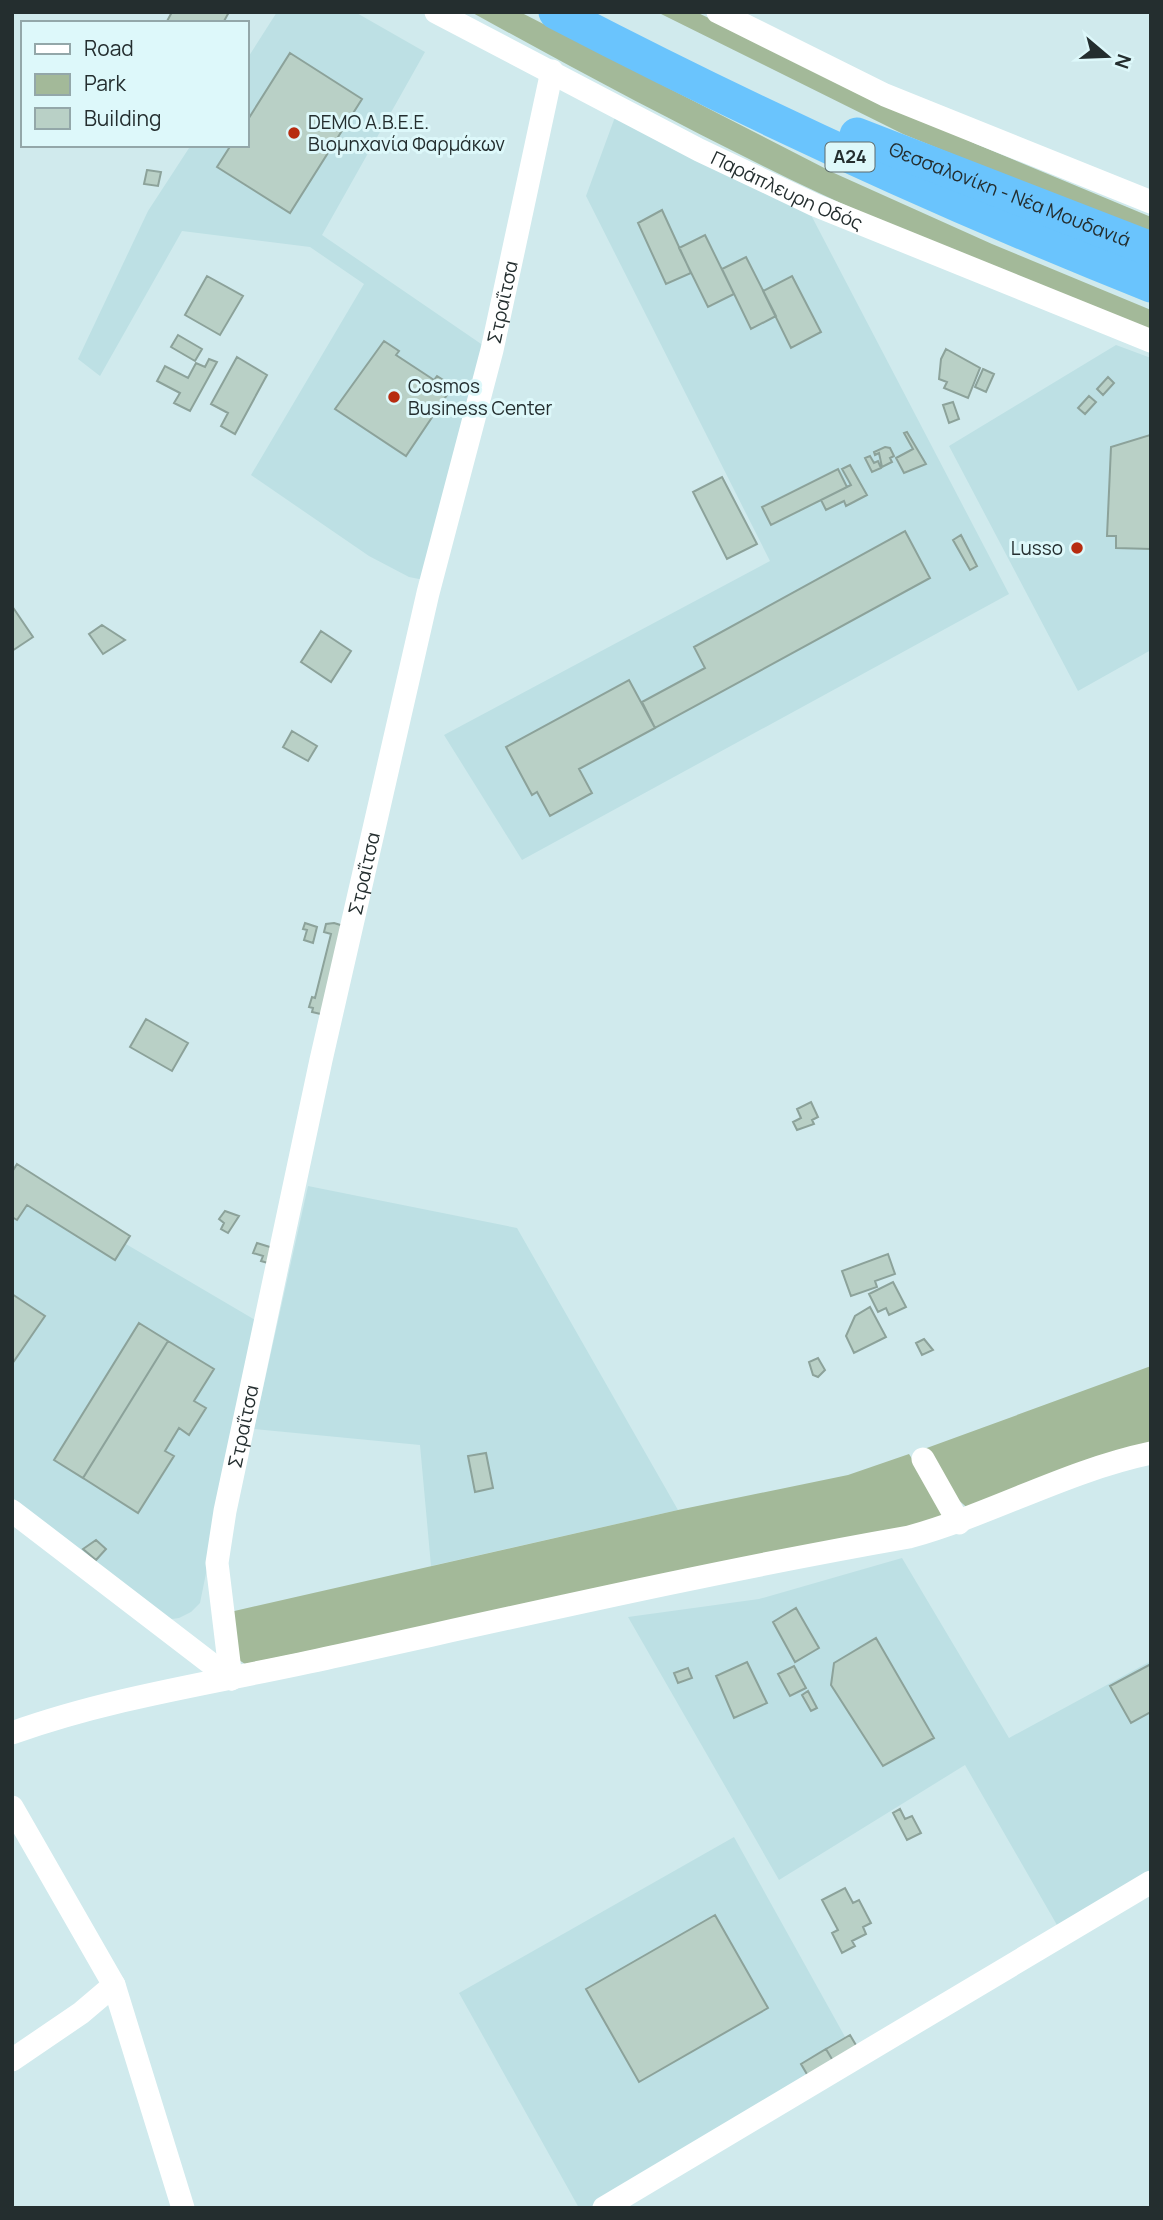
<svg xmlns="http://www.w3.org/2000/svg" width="1163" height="2220" font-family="Manrope,sans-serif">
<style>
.built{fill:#bde0e4}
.green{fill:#a3b999}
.building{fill:#b9d0c6;stroke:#8ca29a;stroke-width:2}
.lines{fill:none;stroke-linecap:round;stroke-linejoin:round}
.minor{stroke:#fff;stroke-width:23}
.highway{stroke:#6ac4fd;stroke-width:35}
.poi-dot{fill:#b72c10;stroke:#ddf8fa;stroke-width:2.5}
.labels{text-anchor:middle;stroke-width:6;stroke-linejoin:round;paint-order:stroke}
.shield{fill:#ddf8fa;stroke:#5c6b6c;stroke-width:2}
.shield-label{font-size:18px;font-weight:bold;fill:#242e2f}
.poi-label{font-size:19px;fill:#242e2f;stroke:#ddf8fa;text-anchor:start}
.street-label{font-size:19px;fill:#242e2f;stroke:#ddf8fa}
</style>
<rect width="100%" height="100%" fill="#d0eaed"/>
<path class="built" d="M 277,12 L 355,12 L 425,52 L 322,235 L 490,350 L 429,581 L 409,577 L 369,556 L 251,475 L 364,284 L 310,247 L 182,231 L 100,376 L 78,359 L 148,211 L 191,145 L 247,145 L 247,59 Z
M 615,117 L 811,215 L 1009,594 L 522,860 L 444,735 L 770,561 L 586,196 Z
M 1116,345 L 1151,358 L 1151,650 L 1078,691 L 949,446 Z
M 22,1183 L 257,1321 L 200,1603 L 191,1612 L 179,1618 L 165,1620 L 12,1497 L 12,1199 Z
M 308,1186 L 517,1228 L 678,1510 L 431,1566 L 420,1445 L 254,1429 Z
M 902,1558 L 1009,1738 L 1151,1661 L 1151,1879 L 1061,1932 L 965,1765 L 779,1880 L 628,1617 L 759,1599 Z
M 734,1837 L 854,2053 L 588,2208 L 579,2208 L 459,1993 Z"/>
<path class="green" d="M 471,12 L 520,12 L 834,173 L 992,244 L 1151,310 L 1151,334 C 1039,289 928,244 819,193 C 701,137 585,75 471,12 Z
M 657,12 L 696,12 L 976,144 L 1151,217 L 1151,235 L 903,134 Z
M 1151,1366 L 1151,1449 L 973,1513 L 953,1495 L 924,1449 Z
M 909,1454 L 925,1479 L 956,1518 L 245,1664 L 236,1658 L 230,1612 L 678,1510 L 848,1475 Z"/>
<path class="building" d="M 172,12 L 229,12 L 223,23 L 166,23 Z
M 290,53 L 362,99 L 290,213 L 217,167 L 231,145 L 247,145 L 247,121 Z
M 147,170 L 161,172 L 158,186 L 144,184 Z
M 662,210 L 691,273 L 666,284 L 638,223 Z
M 705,235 L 734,294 L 708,307 L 679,248 Z
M 746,257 L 776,316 L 751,329 L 722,269 Z
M 207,276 L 243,296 L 220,335 L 185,315 Z
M 792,276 L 821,332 L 791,348 L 763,291 Z
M 178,335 L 202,349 L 195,361 L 171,347 Z
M 384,341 L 399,351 L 396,355 L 434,380 L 437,376 L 453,386 L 406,456 L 335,409 Z
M 946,349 L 980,368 L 968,398 L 944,388 L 947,382 L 939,379 L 941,359 Z
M 237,357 L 267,375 L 235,434 L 221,426 L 228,413 L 211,404 Z
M 209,359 L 217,362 L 190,411 L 174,403 L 180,393 L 157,381 L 165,366 L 188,378 L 196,363 L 205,367 Z
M 983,369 L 994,374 L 986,392 L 975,387 Z
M 1108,377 L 1114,383 L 1103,395 L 1097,389 Z
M 1089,396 L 1096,402 L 1085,414 L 1078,408 Z
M 953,402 L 959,419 L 949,423 L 943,405 Z
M 907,432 L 926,464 L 904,473 L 896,458 L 913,449 L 904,433 Z
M 1150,435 L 1151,549 L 1116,548 L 1116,536 L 1107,536 L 1111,447 Z
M 885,447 L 890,448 L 894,456 L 890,458 L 892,462 L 882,467 L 879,453 L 875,455 L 874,452 Z
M 870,456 L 874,463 L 878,461 L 881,468 L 872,472 L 865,458 Z
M 850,465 L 867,495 L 846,506 L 844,501 L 826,510 L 821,500 L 851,485 L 842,469 Z
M 838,469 L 847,487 L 771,525 L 762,507 Z
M 722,477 L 757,544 L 727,559 L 693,492 Z
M 905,531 L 930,578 L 655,728 L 642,702 L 705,668 L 694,647 Z
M 961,535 L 977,566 L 970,570 L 953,540 Z
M 12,606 L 33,637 L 12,651 Z
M 102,625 L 125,640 L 103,654 L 89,634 Z
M 321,631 L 351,651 L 331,682 L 301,662 Z
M 629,680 L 655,728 L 579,769 L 592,793 L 550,816 L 537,792 L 532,795 L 506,747 Z
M 292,731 L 317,746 L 308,761 L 283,747 Z
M 305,923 L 317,927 L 313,943 L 304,940 L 307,930 L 303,929 Z
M 334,923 L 347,927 L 325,1015 L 312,1012 L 313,1008 L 309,1007 L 312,997 L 315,998 L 331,934 L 324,932 L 326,924 Z
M 146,1019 L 188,1043 L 172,1071 L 130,1047 Z
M 811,1102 L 818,1117 L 812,1120 L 814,1124 L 797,1130 L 793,1122 L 801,1118 L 797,1109 Z
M 17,1164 L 130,1236 L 115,1260 L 27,1205 L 17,1220 L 12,1217 L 12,1172 Z
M 225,1211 L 239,1216 L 228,1233 L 221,1229 L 224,1223 L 219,1219 Z
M 257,1243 L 273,1248 L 268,1263 L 261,1261 L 263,1256 L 253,1253 Z
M 888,1254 L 895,1274 L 875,1281 L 877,1287 L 851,1296 L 842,1271 Z
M 893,1282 L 906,1307 L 889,1315 L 886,1308 L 878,1312 L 869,1294 Z
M 12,1294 L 45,1316 L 12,1364 Z
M 870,1307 L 886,1337 L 854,1353 L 846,1336 L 855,1316 Z
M 139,1323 L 168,1341 L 83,1478 L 54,1460 Z
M 924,1339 L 933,1350 L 922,1355 L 916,1343 Z
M 168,1341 L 214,1369 L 194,1401 L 206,1408 L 189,1435 L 179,1428 L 165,1451 L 174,1456 L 138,1513 L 83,1478 Z
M 818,1358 L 825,1370 L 818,1377 L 813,1375 L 809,1362 Z
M 486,1453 L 493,1488 L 475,1492 L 468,1456 Z
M 96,1540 L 106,1549 L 96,1560 L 83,1549 Z
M 796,1608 L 819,1648 L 795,1662 L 773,1622 Z
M 876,1638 L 934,1738 L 883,1766 L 831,1685 L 834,1663 Z
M 747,1662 L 767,1703 L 734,1718 L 716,1676 Z
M 1151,1664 L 1151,1712 L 1131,1723 L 1110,1686 Z
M 794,1666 L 806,1688 L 790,1696 L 778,1674 Z
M 688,1668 L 692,1678 L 678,1683 L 674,1673 Z
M 808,1691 L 817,1708 L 811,1711 L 802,1695 Z
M 900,1809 L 905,1819 L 912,1816 L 921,1833 L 907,1840 L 893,1813 Z
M 845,1888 L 853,1903 L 859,1900 L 871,1923 L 863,1927 L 866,1934 L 852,1941 L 855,1946 L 842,1953 L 832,1933 L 838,1930 L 822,1900 Z
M 715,1915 L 768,2008 L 639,2082 L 586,1989 Z
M 850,2035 L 860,2052 L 836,2066 L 826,2049 Z
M 826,2049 L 836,2066 L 811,2081 L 801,2064 Z"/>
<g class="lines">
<g class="minor">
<path id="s1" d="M 436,12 L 699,150 L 815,205 L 1151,341"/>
<path d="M 718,12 L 885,95 L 1151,202"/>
<path d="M 923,1459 L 959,1523"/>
<path d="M 12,1511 L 231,1679"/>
<path id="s2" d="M 231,1679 L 217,1563 L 225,1511 L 321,1060 L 428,593 L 492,350 L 552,71"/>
<path d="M 12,1733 C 115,1696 226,1681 332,1657 C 524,1615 715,1571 909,1537 C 992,1514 1066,1471 1151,1453"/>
<path d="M 12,1807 L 114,1985 L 183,2208"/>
<path d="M 12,2060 L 81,2013 L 114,1985"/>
<path d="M 604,2208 L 1151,1882"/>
</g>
<g class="highway">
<path d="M 556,12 C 750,113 948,204 1151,285"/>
<path id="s3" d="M 857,135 L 1151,249"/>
</g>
</g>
<g class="poi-dot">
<circle cx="294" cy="133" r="7"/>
<circle cx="394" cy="397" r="7"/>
<circle cx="1077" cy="548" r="7"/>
</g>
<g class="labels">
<rect class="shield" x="825.5" y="142.5" width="49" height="29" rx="5"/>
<g class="shield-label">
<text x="850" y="163">Α24</text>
</g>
<g class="poi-label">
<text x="308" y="129">DEMO A.B.E.E.<tspan x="308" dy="22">Βιομηχανία Φαρμάκων</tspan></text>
<text x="408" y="393">Cosmos<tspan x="408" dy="22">Business Center</tspan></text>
<text x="1063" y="555" text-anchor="end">Lusso</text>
</g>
<g class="street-label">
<text dy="7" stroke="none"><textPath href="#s1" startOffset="394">Παράπλευρη Οδός</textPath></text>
<text dy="7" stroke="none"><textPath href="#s3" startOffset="164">Θεσσαλονίκη - Νέα Μουδανιά</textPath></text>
<text dy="7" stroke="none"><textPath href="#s2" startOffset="1410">Στραΐτσα</textPath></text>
<text dy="7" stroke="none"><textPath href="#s2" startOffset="822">Στραΐτσα</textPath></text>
<text dy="7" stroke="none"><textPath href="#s2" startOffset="256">Στραΐτσα</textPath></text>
</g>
</g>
<rect width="1163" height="2220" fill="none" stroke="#242e2f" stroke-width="28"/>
<rect x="21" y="21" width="228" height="126" fill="#ddf8fa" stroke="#93a7a9" stroke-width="2"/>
<rect x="35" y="44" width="35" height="10" fill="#ffffff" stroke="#93a7a9" stroke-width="2"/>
<text x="84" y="56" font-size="21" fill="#242e2f">Road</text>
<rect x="35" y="74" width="35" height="21" fill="#a3b999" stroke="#93a7a9" stroke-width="2"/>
<text x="84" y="91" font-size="21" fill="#242e2f">Park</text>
<rect x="35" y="108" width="35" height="21" fill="#b9d0c6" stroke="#93a7a9" stroke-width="2"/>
<text x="84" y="126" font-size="21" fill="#242e2f">Building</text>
<g transform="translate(1107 56) rotate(109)" stroke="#ddf8fa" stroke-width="5" paint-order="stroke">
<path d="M0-5L12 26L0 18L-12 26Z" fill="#242e2f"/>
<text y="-10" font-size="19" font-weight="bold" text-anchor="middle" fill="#242e2f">N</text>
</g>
</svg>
